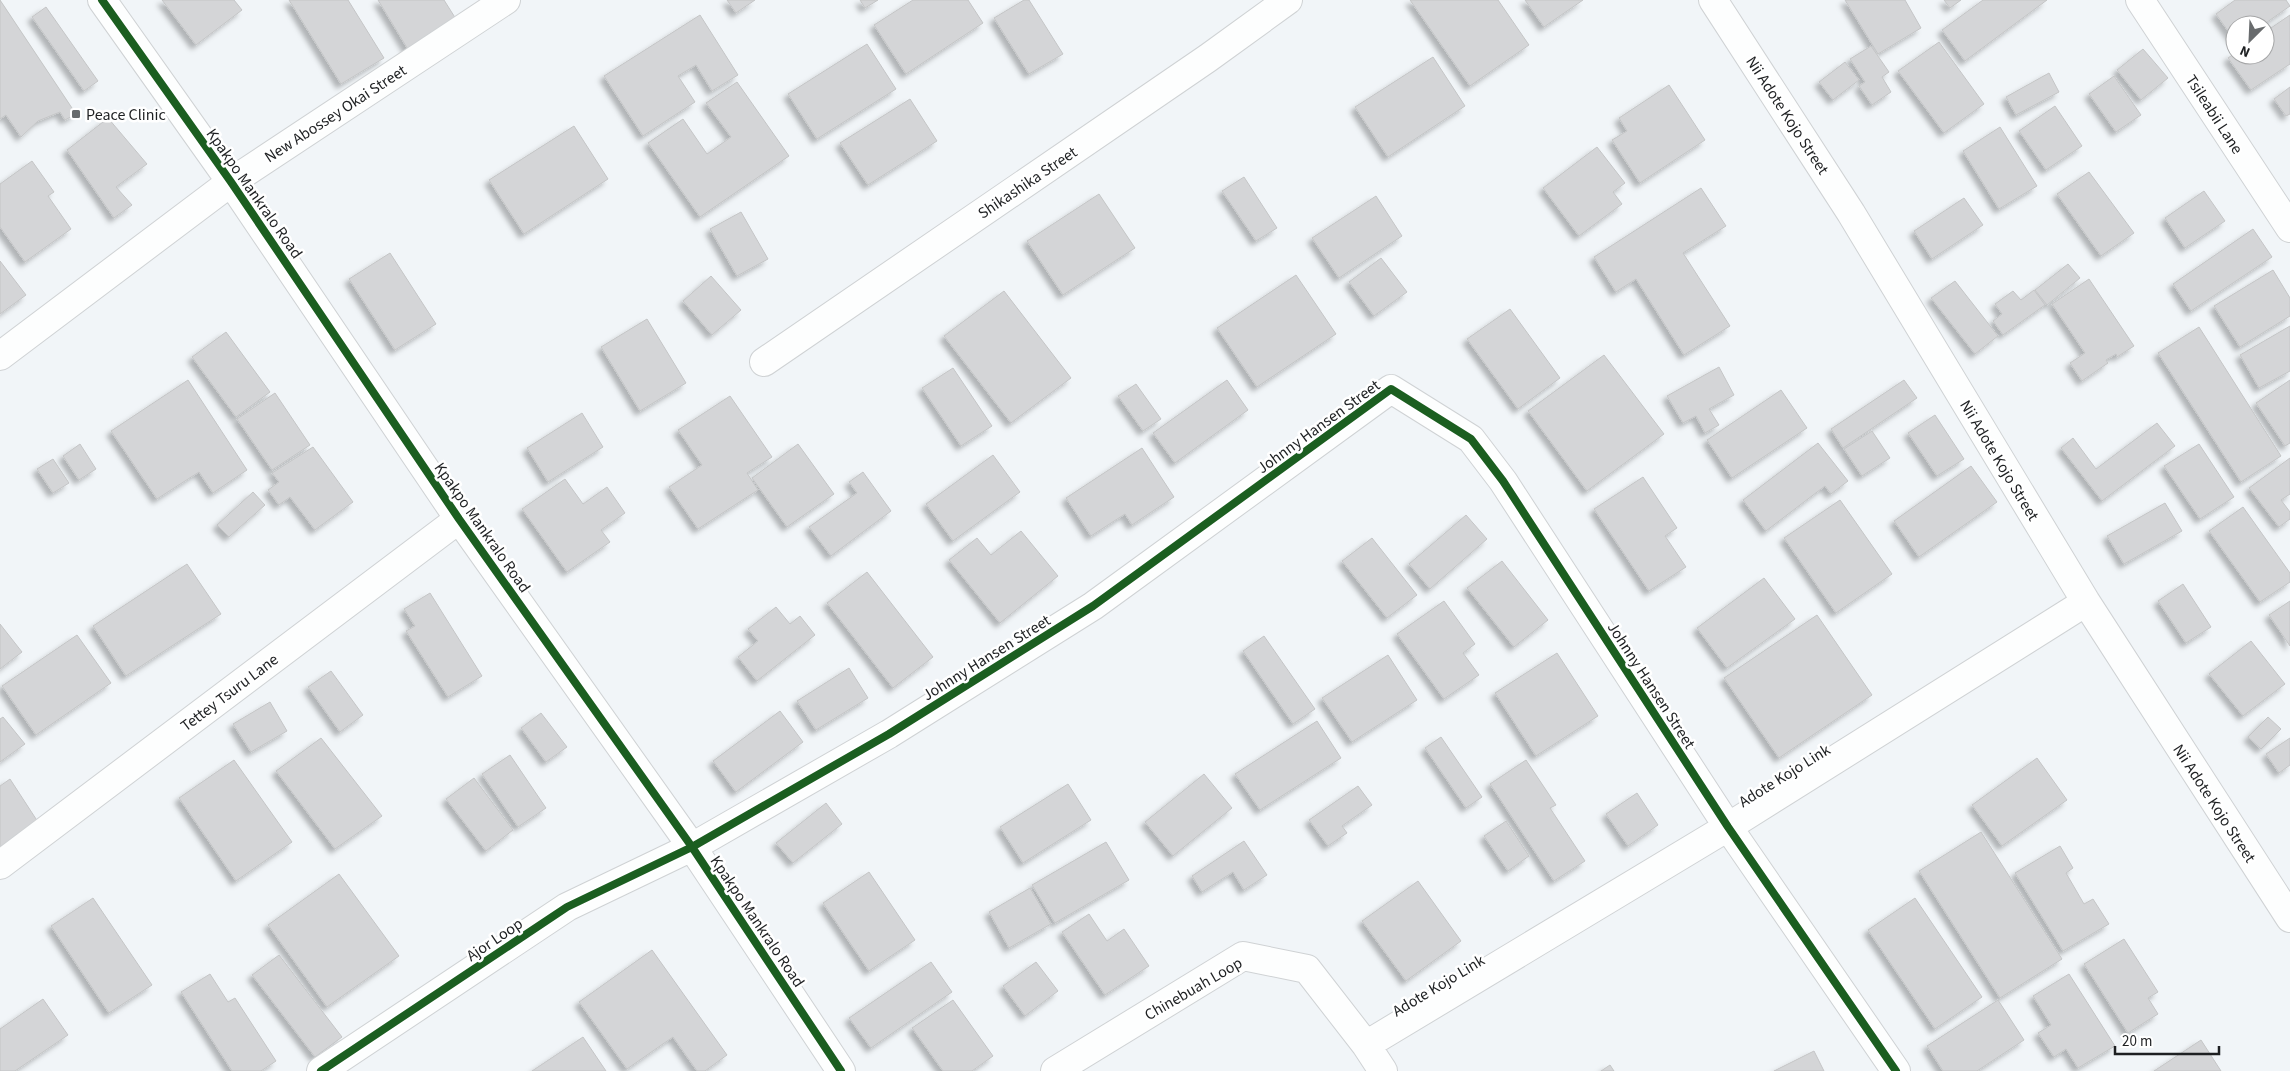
<svg xmlns="http://www.w3.org/2000/svg" width="2290" height="1071" font-family="'Source Sans 3',sans-serif">
<style>
.building{fill:#d4d5d7;stroke:#c4c5c6;filter:url(#shadow)}
.lines{fill:none;stroke-linecap:round;stroke-linejoin:round}
.minor-casing{stroke:#cfd2d4;stroke-width:30}
.minor{stroke:#fdfefe;stroke-width:28}
.cycleway-casing{stroke:#fff;stroke-width:11}
.cycleway{stroke:#1b5e20;stroke-width:8}
.poi-dot{fill:#686b6d;stroke:#fff;stroke-width:2}
.labels{text-anchor:middle;stroke-width:5;stroke-linejoin:round;paint-order:stroke}
.street-label{font-size:16px;fill:#1e2022;stroke:#fff}
.poi-label{font-size:16px;fill:#1e2022;stroke:#fff;text-anchor:start}
</style>
<defs>
<filter id="shadow"><feDropShadow dx="-4.5" dy="4.5" stdDeviation="2.5" flood-color="#0004"/></filter>
</defs>
<rect width="100%" height="100%" fill="#f1f5f8"/>
<path class="building" d="M 0,0 L 76,114 L 65,120 L 60,112 L 38,121 L 21,137 L 6,115 L 0,119 Z
M 162,0 L 234,0 L 242,10 L 196,45 Z
M 289,0 L 348,0 L 384,58 L 341,84 Z
M 378,0 L 444,0 L 461,27 L 412,56 Z
M 727,0 L 755,0 L 736,13 Z
M 860,0 L 878,0 L 865,8 Z
M 913,0 L 968,0 L 983,23 L 906,74 L 874,25 Z
M 1024,0 L 1029,0 L 1063,54 L 1029,74 L 994,18 Z
M 1410,0 L 1498,0 L 1529,45 L 1470,86 Z
M 1525,0 L 1583,0 L 1544,27 Z
M 1845,0 L 1905,0 L 1921,28 L 1878,54 Z
M 1944,0 L 1961,0 L 1950,8 Z
M 1983,0 L 2047,0 L 1965,61 L 1942,30 Z
M 2235,0 L 2286,0 L 2290,6 L 2263,25 L 2235,25 L 2235,41 L 2216,14 Z
M 46,7 L 98,81 L 84,91 L 32,17 Z
M 700,15 L 738,75 L 712,91 L 696,65 L 678,76 L 695,102 L 643,136 L 604,76 Z
M 2290,15 L 2290,64 L 2251,90 L 2228,58 L 2235,53 L 2235,55 L 2265,55 L 2265,32 Z
M 1939,42 L 1984,104 L 1944,133 L 1898,71 Z
M 867,44 L 896,89 L 817,139 L 788,94 Z
M 1871,46 L 1889,72 L 1882,77 L 1891,92 L 1872,105 L 1859,86 L 1865,82 L 1850,59 Z
M 2143,49 L 2168,78 L 2141,100 L 2117,70 Z
M 1433,57 L 1465,106 L 1388,157 L 1355,107 Z
M 1845,62 L 1859,80 L 1833,100 L 1819,82 Z
M 2049,73 L 2059,92 L 2016,115 L 2006,97 Z
M 2114,76 L 2141,115 L 2116,132 L 2089,94 Z
M 737,82 L 789,156 L 700,217 L 648,143 L 683,119 L 707,154 L 731,137 L 706,103 Z
M 1669,85 L 1705,140 L 1640,183 L 1612,140 L 1627,131 L 1619,118 Z
M 2290,87 L 2290,114 L 2286,116 L 2274,99 Z
M 910,99 L 937,141 L 868,185 L 840,143 Z
M 2055,106 L 2082,146 L 2046,170 L 2019,131 Z
M 108,118 L 147,164 L 116,187 L 132,205 L 114,218 L 67,150 Z
M 574,126 L 608,179 L 524,234 L 489,180 Z
M 2000,127 L 2037,186 L 1999,209 L 1963,151 Z
M 1597,147 L 1625,183 L 1613,192 L 1622,204 L 1579,236 L 1543,188 Z
M 32,161 L 54,192 L 48,196 L 71,229 L 25,262 L 0,227 L 0,184 Z
M 2089,172 L 2134,233 L 2101,256 L 2057,194 Z
M 1244,177 L 1277,228 L 1256,241 L 1222,191 Z
M 1701,188 L 1726,226 L 1683,253 L 1730,326 L 1684,355 L 1636,279 L 1616,292 L 1594,257 Z
M 2204,191 L 2225,221 L 2185,248 L 2165,218 Z
M 1099,194 L 1135,248 L 1063,295 L 1027,241 Z
M 1376,196 L 1402,236 L 1339,278 L 1312,238 Z
M 1964,198 L 1983,225 L 1932,259 L 1914,231 Z
M 741,212 L 768,259 L 737,276 L 710,229 Z
M 2253,229 L 2272,257 L 2191,311 L 2173,284 Z
M 390,253 L 436,324 L 395,350 L 349,279 Z
M 1381,258 L 1407,292 L 1374,316 L 1349,282 Z
M 0,261 L 26,295 L 0,314 Z
M 2068,264 L 2080,278 L 2047,305 L 2035,290 Z
M 2273,270 L 2290,298 L 2290,316 L 2240,347 L 2214,306 Z
M 1296,275 L 1336,334 L 1257,387 L 1217,328 Z
M 711,276 L 741,310 L 712,335 L 683,301 Z
M 2089,279 L 2134,346 L 2117,357 L 2116,354 L 2106,360 L 2108,363 L 2082,381 L 2070,363 L 2085,353 L 2052,304 Z
M 1955,281 L 1998,336 L 1975,354 L 1931,298 Z
M 2034,290 L 2045,305 L 2003,335 L 1993,321 L 2002,314 L 1995,304 L 2013,291 L 2021,300 Z
M 1004,291 L 1071,378 L 1011,423 L 944,336 Z
M 1510,309 L 1560,378 L 1518,409 L 1467,339 Z
M 647,319 L 686,383 L 640,411 L 601,347 Z
M 2290,326 L 2290,371 L 2259,388 L 2240,355 Z
M 2199,327 L 2281,456 L 2241,482 L 2158,353 Z
M 226,332 L 270,392 L 236,417 L 192,357 Z
M 1604,355 L 1664,434 L 1587,491 L 1528,411 Z
M 1719,367 L 1734,395 L 1709,409 L 1719,425 L 1705,433 L 1696,416 L 1683,423 L 1667,396 Z
M 953,368 L 992,426 L 961,446 L 922,388 Z
M 188,380 L 247,470 L 213,493 L 199,472 L 157,499 L 111,431 Z
M 1227,380 L 1248,410 L 1175,463 L 1153,433 Z
M 1904,380 L 1917,398 L 1843,448 L 1831,429 Z
M 2290,380 L 2290,443 L 2285,446 L 2256,403 Z
M 1136,384 L 1161,419 L 1143,431 L 1118,396 Z
M 1781,390 L 1807,428 L 1732,478 L 1707,440 Z
M 275,393 L 310,445 L 272,470 L 237,419 Z
M 730,396 L 772,457 L 747,473 L 758,490 L 698,529 L 669,487 L 702,465 L 678,430 Z
M 582,413 L 603,447 L 548,482 L 527,448 Z
M 1935,415 L 1964,459 L 1937,476 L 1908,433 Z
M 2157,423 L 2175,446 L 2102,501 L 2061,448 L 2073,438 L 2096,469 Z
M 1872,431 L 1890,458 L 1862,476 L 1844,449 Z
M 1818,443 L 1848,481 L 1831,494 L 1825,486 L 1766,531 L 1743,500 Z
M 80,444 L 96,469 L 79,480 L 63,456 Z
M 798,444 L 834,494 L 787,527 L 752,478 Z
M 2199,444 L 2234,497 L 2200,519 L 2164,466 Z
M 313,447 L 353,502 L 315,530 L 290,497 L 279,505 L 268,490 L 279,482 L 272,473 Z
M 1142,448 L 1174,497 L 1132,525 L 1125,514 L 1091,536 L 1066,498 Z
M 993,455 L 1020,492 L 953,541 L 926,504 Z
M 2290,458 L 2290,494 L 2281,500 L 2290,512 L 2290,519 L 2279,527 L 2249,488 Z
M 53,459 L 69,483 L 53,493 L 37,469 Z
M 1971,466 L 1997,502 L 1919,557 L 1894,521 Z
M 863,472 L 891,511 L 831,556 L 809,527 L 857,493 L 849,482 Z
M 1643,477 L 1677,528 L 1665,536 L 1686,567 L 1649,591 L 1594,509 Z
M 565,479 L 583,504 L 607,487 L 625,513 L 601,530 L 610,542 L 567,572 L 522,509 Z
M 253,492 L 265,505 L 229,537 L 217,525 Z
M 1840,500 L 1892,574 L 1836,613 L 1784,538 Z
M 2165,503 L 2182,531 L 2124,564 L 2107,536 Z
M 2243,507 L 2290,573 L 2290,582 L 2260,602 L 2209,531 Z
M 1466,515 L 1487,539 L 1430,589 L 1409,564 Z
M 1021,531 L 1058,576 L 1000,623 L 949,560 L 977,538 L 991,555 Z
M 1372,538 L 1417,595 L 1387,618 L 1342,561 Z
M 1502,561 L 1548,620 L 1514,647 L 1467,588 Z
M 187,564 L 221,614 L 126,676 L 93,626 Z
M 867,572 L 933,657 L 893,688 L 827,603 Z
M 1764,578 L 1795,619 L 1727,668 L 1697,628 Z
M 2183,584 L 2211,627 L 2186,643 L 2158,601 Z
M 430,593 L 482,676 L 448,697 L 406,631 L 415,626 L 404,609 Z
M 1444,601 L 1475,644 L 1463,653 L 1479,675 L 1444,699 L 1397,634 Z
M 2290,601 L 2290,646 L 2269,615 Z
M 776,607 L 790,624 L 800,616 L 815,635 L 757,681 L 738,657 L 758,641 L 748,629 Z
M 1817,615 L 1872,695 L 1779,758 L 1724,678 Z
M 0,624 L 22,652 L 0,669 Z
M 77,635 L 111,683 L 36,735 L 2,686 Z
M 1264,636 L 1315,709 L 1293,724 L 1243,651 Z
M 2251,641 L 2285,684 L 2243,716 L 2209,674 Z
M 1557,653 L 1598,716 L 1536,756 L 1495,693 Z
M 1388,655 L 1417,700 L 1352,742 L 1322,698 Z
M 849,668 L 868,698 L 816,730 L 797,701 Z
M 331,671 L 363,715 L 340,732 L 308,687 Z
M 270,702 L 287,731 L 251,752 L 233,724 Z
M 780,711 L 803,742 L 736,792 L 713,761 Z
M 541,713 L 567,747 L 546,762 L 521,728 Z
M 3,717 L 25,744 L 0,762 L 0,719 Z
M 2268,717 L 2281,729 L 2261,749 L 2248,737 Z
M 1317,721 L 1341,758 L 1260,810 L 1235,774 Z
M 1441,737 L 1482,797 L 1466,808 L 1425,748 Z
M 321,738 L 382,816 L 335,849 L 276,771 Z
M 2290,738 L 2290,765 L 2279,773 L 2266,754 Z
M 510,755 L 546,808 L 518,827 L 482,774 Z
M 2037,758 L 2067,800 L 2002,846 L 1972,805 Z
M 234,760 L 292,842 L 236,881 L 179,798 Z
M 1526,760 L 1556,805 L 1550,808 L 1585,861 L 1554,881 L 1490,784 Z
M 1204,774 L 1232,808 L 1173,856 L 1145,822 Z
M 474,778 L 513,830 L 486,851 L 446,799 Z
M 10,779 L 38,822 L 0,847 L 0,786 Z
M 1068,784 L 1091,820 L 1023,863 L 1000,827 Z
M 1358,786 L 1372,805 L 1342,826 L 1347,833 L 1328,846 L 1309,820 Z
M 1637,793 L 1658,825 L 1628,846 L 1606,814 Z
M 826,803 L 842,824 L 793,863 L 776,843 Z
M 1506,821 L 1529,856 L 1508,871 L 1484,836 Z
M 1981,832 L 2062,959 L 2000,998 L 1919,871 Z
M 1244,841 L 1267,875 L 1244,890 L 1233,872 L 1202,892 L 1192,876 Z
M 1106,842 L 1129,880 L 1055,923 L 1032,885 Z
M 2060,846 L 2073,868 L 2066,873 L 2084,904 L 2093,899 L 2109,924 L 2063,951 L 2015,873 Z
M 869,872 L 915,940 L 869,971 L 823,903 Z
M 339,874 L 399,956 L 327,1007 L 268,925 Z
M 1418,881 L 1461,941 L 1406,981 L 1362,921 Z
M 1030,888 L 1051,924 L 1009,948 L 989,912 Z
M 93,898 L 152,985 L 109,1013 L 51,926 Z
M 1915,898 L 1982,997 L 1935,1029 L 1868,930 Z
M 1089,914 L 1107,941 L 1124,929 L 1149,966 L 1105,995 L 1062,932 Z
M 2124,939 L 2158,992 L 2148,998 L 2158,1014 L 2128,1033 L 2084,964 Z
M 652,950 L 727,1055 L 705,1071 L 697,1071 L 673,1037 L 627,1069 L 579,1002 Z
M 279,955 L 342,1037 L 315,1057 L 252,975 Z
M 931,962 L 952,992 L 871,1048 L 849,1018 Z
M 1036,962 L 1058,991 L 1025,1016 L 1003,986 Z
M 210,974 L 228,1002 L 235,998 L 276,1061 L 261,1071 L 232,1071 L 181,992 Z
M 2069,974 L 2115,1046 L 2078,1068 L 2066,1049 L 2054,1057 L 2038,1033 L 2051,1025 L 2033,996 Z
M 43,999 L 68,1035 L 15,1071 L 0,1071 L 0,1029 Z
M 953,1000 L 993,1056 L 972,1071 L 943,1071 L 912,1028 Z
M 1998,1000 L 2024,1040 L 1977,1071 L 1943,1071 L 1927,1046 Z
M 583,1037 L 606,1071 L 532,1071 Z
M 2201,1040 L 2221,1071 L 2154,1071 Z
M 1814,1051 L 1824,1071 L 1774,1071 Z
M 1610,1065 L 1614,1071 L 1601,1071 Z"/>
<g class="lines">
<g class="minor-casing">
<path id="minor" d="M 102,0 L 231,182 L 459,519 L 692,847 L 841,1071
M 1713,0 L 1851,213 L 2086,602 L 2290,918
M 2140,0 L 2290,228
M 0,356 L 231,182 L 506,0
M 764,362 L 1208,58 L 1288,0
M 0,865 L 459,519
M 1366,1045 L 1728,827 L 2086,602
M 321,1071 L 567,907 L 692,847 L 889,734 L 1093,606 L 1391,389 L 1471,439 L 1503,481 L 1728,827 L 1896,1071
M 1055,1071 L 1243,956 L 1307,969 L 1366,1045 L 1383,1071"/>
</g>
<use href="#minor" class="minor"/>
<g class="cycleway-casing">
<path id="cycleway" d="M 102,0 L 231,182 L 459,519 L 692,847 L 841,1071
M 321,1071 L 567,907 L 692,847 L 889,734 L 1093,606 L 1391,389 L 1471,439 L 1503,481 L 1728,827 L 1896,1071"/>
</g>
<use href="#cycleway" class="cycleway"/>
</g>
<rect class="poi-dot" x="71" y="109" width="10" height="10" rx="2.5"/>
<g class="labels">
<g class="street-label">
<text transform="translate(335 113) rotate(-33)" y="6">New Abossey Okai Street</text>
<text transform="translate(2215 114) rotate(57)" y="6">Tsileabii Lane</text>
<text transform="translate(1788 115) rotate(57)" y="6">Nii Adote Kojo Street</text>
<text transform="translate(1027 182) rotate(-34)" y="6">Shikashika Street</text>
<text transform="translate(255 193) rotate(55)" y="6">Kpakpo Mankralo Road</text>
<text transform="translate(1318 426) rotate(-36)" y="6">Johnny Hansen Street</text>
<text transform="translate(2000 460) rotate(59)" y="6">Nii Adote Kojo Street</text>
<text transform="translate(483 527) rotate(55)" y="6">Kpakpo Mankralo Road</text>
<text transform="translate(986 657) rotate(-32)" y="6">Johnny Hansen Street</text>
<text transform="translate(1652 685) rotate(57)" y="6">Johnny Hansen Street</text>
<text transform="translate(229 692) rotate(-37)" y="6">Tettey Tsuru Lane</text>
<text transform="translate(1784 775) rotate(-32)" y="6">Adote Kojo Link</text>
<text transform="translate(2215 803) rotate(57)" y="6">Nii Adote Kojo Street</text>
<text transform="translate(758 921) rotate(56)" y="6">Kpakpo Mankralo Road</text>
<text transform="translate(494 939) rotate(-34)" y="6">Ajor Loop</text>
<text transform="translate(1438 985) rotate(-31)" y="6">Adote Kojo Link</text>
<text transform="translate(1193 988) rotate(-30)" y="6">Chinebuah Loop</text>
</g>
<g class="poi-label">
<text x="86" y="120">Peace Clinic</text>
</g>
</g>
<g transform="translate(2250 40) rotate(204)"><circle r="24" fill="#ffffff" stroke="#a5a6a7"/>
<path d="M0-4L9 19L0 12L-9 19Z" fill="#686b6d"/>
<text y="-8" font-size="14" font-weight="bold" text-anchor="middle" fill="#1e2022">N</text>
</g>
<path d="M2115 1046v8h104v-8" fill="none" stroke="#1e2022" stroke-width="2.5"/>
<text x="2122" y="1046" font-size="15" fill="#1e2022" stroke="#ffffff" stroke-width="4" paint-order="stroke">20 m</text>
</svg>
